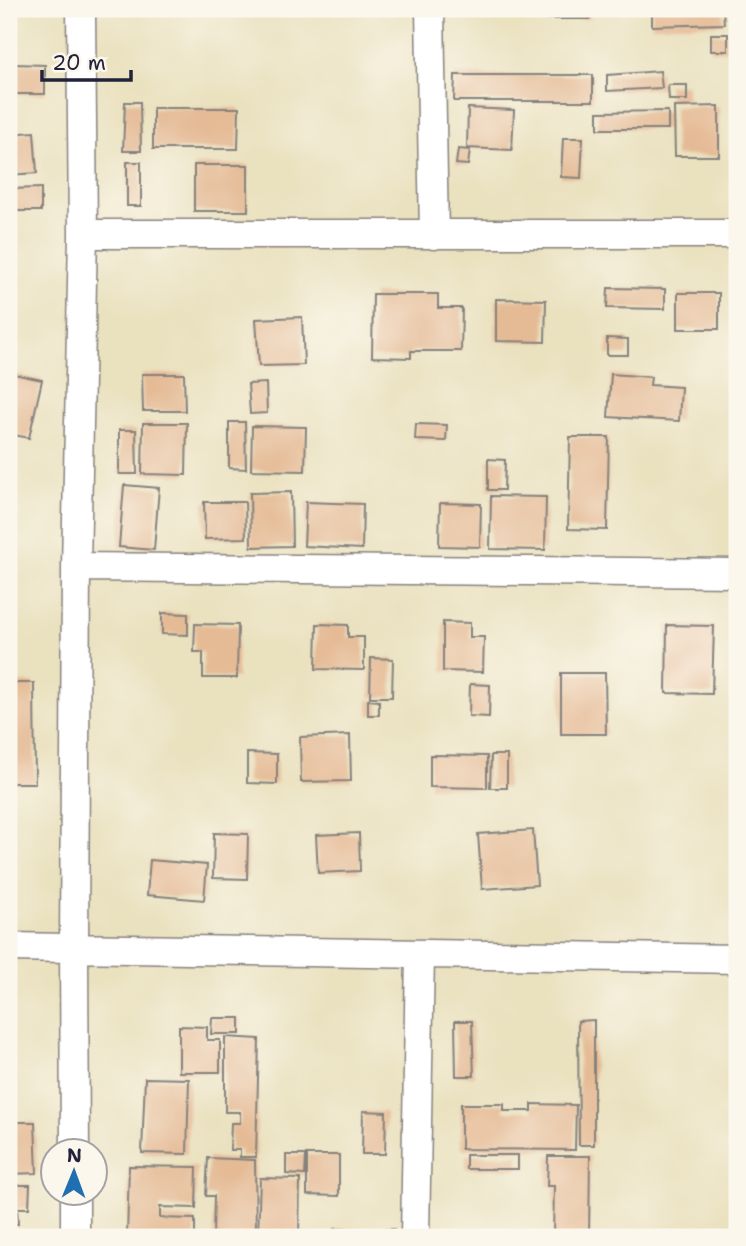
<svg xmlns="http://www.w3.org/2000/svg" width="746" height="1246" font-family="'Shantell Sans',sans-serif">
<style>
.building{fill:#e5bb96}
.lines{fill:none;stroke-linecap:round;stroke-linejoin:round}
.minor-casing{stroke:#86827d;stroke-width:31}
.minor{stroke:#fff;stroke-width:28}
</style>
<rect width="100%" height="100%" fill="#fbf7ec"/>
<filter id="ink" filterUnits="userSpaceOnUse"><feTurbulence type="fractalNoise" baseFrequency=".0143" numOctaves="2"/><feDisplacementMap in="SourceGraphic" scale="14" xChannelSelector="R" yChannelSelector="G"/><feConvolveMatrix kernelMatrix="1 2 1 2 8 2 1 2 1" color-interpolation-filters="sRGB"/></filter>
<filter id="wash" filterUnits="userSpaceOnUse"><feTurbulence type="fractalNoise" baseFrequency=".00686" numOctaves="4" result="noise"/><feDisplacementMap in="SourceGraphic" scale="28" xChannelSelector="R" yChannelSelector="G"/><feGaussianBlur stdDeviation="1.57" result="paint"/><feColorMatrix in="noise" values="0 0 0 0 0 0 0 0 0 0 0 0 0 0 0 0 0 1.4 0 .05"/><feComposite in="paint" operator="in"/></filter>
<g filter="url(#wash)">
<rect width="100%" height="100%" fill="#eae1bf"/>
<g id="blocks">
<path class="building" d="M 545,9 L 590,9 L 590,19 L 545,19 Z
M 652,9 L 723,9 L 724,24 L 652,26 Z
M 711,34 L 728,34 L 728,51 L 711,51 Z
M 15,64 L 45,65 L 45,94 L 15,94 Z
M 660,71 L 662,88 L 607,91 L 607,75 Z
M 455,75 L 593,75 L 593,101 L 454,101 Z
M 668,85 L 687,85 L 687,100 L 669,100 Z
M 125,102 L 140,102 L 141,151 L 123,151 Z
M 719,106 L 719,156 L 675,156 L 674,107 Z
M 153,108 L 239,108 L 238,149 L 153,149 Z
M 468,108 L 514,110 L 512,150 L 467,148 Z
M 668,111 L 668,129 L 598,129 L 598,112 Z
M 34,132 L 37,173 L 9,175 L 9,134 Z
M 563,138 L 583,138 L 581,178 L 561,177 Z
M 458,149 L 470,150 L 468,165 L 456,164 Z
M 127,162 L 141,162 L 141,206 L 127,206 Z
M 194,165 L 248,165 L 248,211 L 194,211 Z
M 41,188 L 41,211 L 9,211 L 9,189 Z
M 608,288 L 665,289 L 665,309 L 607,308 Z
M 678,293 L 719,293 L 719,329 L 678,329 Z
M 373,294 L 438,294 L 438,308 L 462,308 L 461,351 L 411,351 L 411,358 L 372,357 Z
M 496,299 L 546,300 L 545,342 L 496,341 Z
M 302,317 L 304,365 L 259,366 L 256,319 Z
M 607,338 L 628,339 L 628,355 L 607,355 Z
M 9,373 L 42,380 L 29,438 L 9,434 Z
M 142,374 L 184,374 L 185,411 L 143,411 Z
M 611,374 L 651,377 L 650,385 L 681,387 L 679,421 L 608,417 Z
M 266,383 L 267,413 L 250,414 L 248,384 Z
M 229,422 L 245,422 L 246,469 L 229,468 Z
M 143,423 L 187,423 L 186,475 L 142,474 Z
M 416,424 L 447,425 L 446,441 L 415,440 Z
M 252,426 L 306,427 L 305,471 L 251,470 Z
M 119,430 L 136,430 L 137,474 L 119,474 Z
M 570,437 L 609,437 L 607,530 L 568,529 Z
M 488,459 L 505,460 L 504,490 L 488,490 Z
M 124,485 L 159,488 L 154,550 L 119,547 Z
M 291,492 L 292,546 L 251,547 L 250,493 Z
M 491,496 L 546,497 L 545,550 L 490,549 Z
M 204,502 L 245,502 L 246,538 L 205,539 Z
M 306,502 L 363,504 L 362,549 L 304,546 Z
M 440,503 L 481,504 L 480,547 L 439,546 Z
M 162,613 L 188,614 L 188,635 L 162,634 Z
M 443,622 L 470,623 L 470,637 L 484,637 L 483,672 L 443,671 Z
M 195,624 L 238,625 L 237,678 L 203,678 L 203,652 L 194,652 Z
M 317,624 L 348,625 L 348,637 L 364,637 L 364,670 L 316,669 Z
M 667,625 L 714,626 L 712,694 L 666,693 Z
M 371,658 L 393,659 L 392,697 L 370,697 Z
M 561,673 L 605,673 L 606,734 L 561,734 Z
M 9,683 L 34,683 L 35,783 L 9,783 Z
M 470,684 L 490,685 L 489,717 L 469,716 Z
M 368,700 L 379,701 L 379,715 L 368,715 Z
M 350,735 L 351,781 L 301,782 L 300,737 Z
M 247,753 L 277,754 L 277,784 L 247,783 Z
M 430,755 L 487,756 L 487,788 L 430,787 Z
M 491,755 L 507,755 L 507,788 L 490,788 Z
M 533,830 L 537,885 L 482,889 L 478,834 Z
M 214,833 L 248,834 L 247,879 L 213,878 Z
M 359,833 L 360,871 L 318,873 L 316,835 Z
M 150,860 L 207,865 L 204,900 L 147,895 Z
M 212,1018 L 240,1018 L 240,1034 L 211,1034 Z
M 594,1020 L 594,1145 L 579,1145 L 578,1021 Z
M 455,1021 L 472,1021 L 474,1076 L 456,1076 Z
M 179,1026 L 207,1027 L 207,1040 L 220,1040 L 220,1072 L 179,1072 Z
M 225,1037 L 259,1039 L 256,1157 L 240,1157 L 240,1150 L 230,1150 L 231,1123 L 240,1123 L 240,1112 L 225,1112 Z
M 145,1078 L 189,1079 L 187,1154 L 142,1153 Z
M 461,1104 L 504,1104 L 504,1111 L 532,1111 L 532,1104 L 576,1105 L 575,1150 L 461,1149 Z
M 363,1111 L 386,1112 L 385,1154 L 362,1154 Z
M 9,1122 L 35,1122 L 37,1173 L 9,1174 Z
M 286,1155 L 306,1155 L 305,1175 L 286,1174 Z
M 307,1155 L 339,1155 L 339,1196 L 307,1195 Z
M 466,1155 L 518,1155 L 518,1169 L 466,1169 Z
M 548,1156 L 590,1156 L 589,1237 L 553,1237 L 554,1186 L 547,1186 Z
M 208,1158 L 255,1160 L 256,1237 L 213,1237 L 214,1196 L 206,1196 Z
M 129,1166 L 197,1167 L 196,1208 L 160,1207 L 160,1218 L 195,1219 L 195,1237 L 127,1237 Z
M 260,1178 L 300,1179 L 299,1237 L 258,1237 Z
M 9,1185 L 30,1185 L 29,1208 L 17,1208 L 18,1224 L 9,1223 Z
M 334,1229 L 394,1229 L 394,1237 L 334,1237 Z"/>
</g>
</g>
<g filter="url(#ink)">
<use href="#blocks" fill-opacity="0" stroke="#86827d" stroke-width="2"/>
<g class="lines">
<g class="minor-casing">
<path id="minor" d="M 430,9 L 434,235
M 83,234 L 737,234
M 76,567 L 737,573
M 9,947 L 737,959
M 75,1152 L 74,949 L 76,567 L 83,234 L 81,9
M 75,1194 L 75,1237
M 415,1237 L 420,954"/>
</g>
<use href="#minor" class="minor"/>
</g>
</g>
<rect width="746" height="1246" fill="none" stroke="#fbf7ec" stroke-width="35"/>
<g transform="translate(74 1172) rotate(1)"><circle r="33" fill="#fbf7ec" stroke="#a4a2a5" stroke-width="2"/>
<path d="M0-5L12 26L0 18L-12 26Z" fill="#1f6fb2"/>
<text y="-10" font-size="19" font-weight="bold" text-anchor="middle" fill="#22223b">N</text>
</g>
<path d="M42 70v10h89v-10" fill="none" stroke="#22223b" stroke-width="3.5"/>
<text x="52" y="70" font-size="21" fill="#22223b" stroke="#fbf7ec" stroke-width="5" paint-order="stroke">20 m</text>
</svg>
